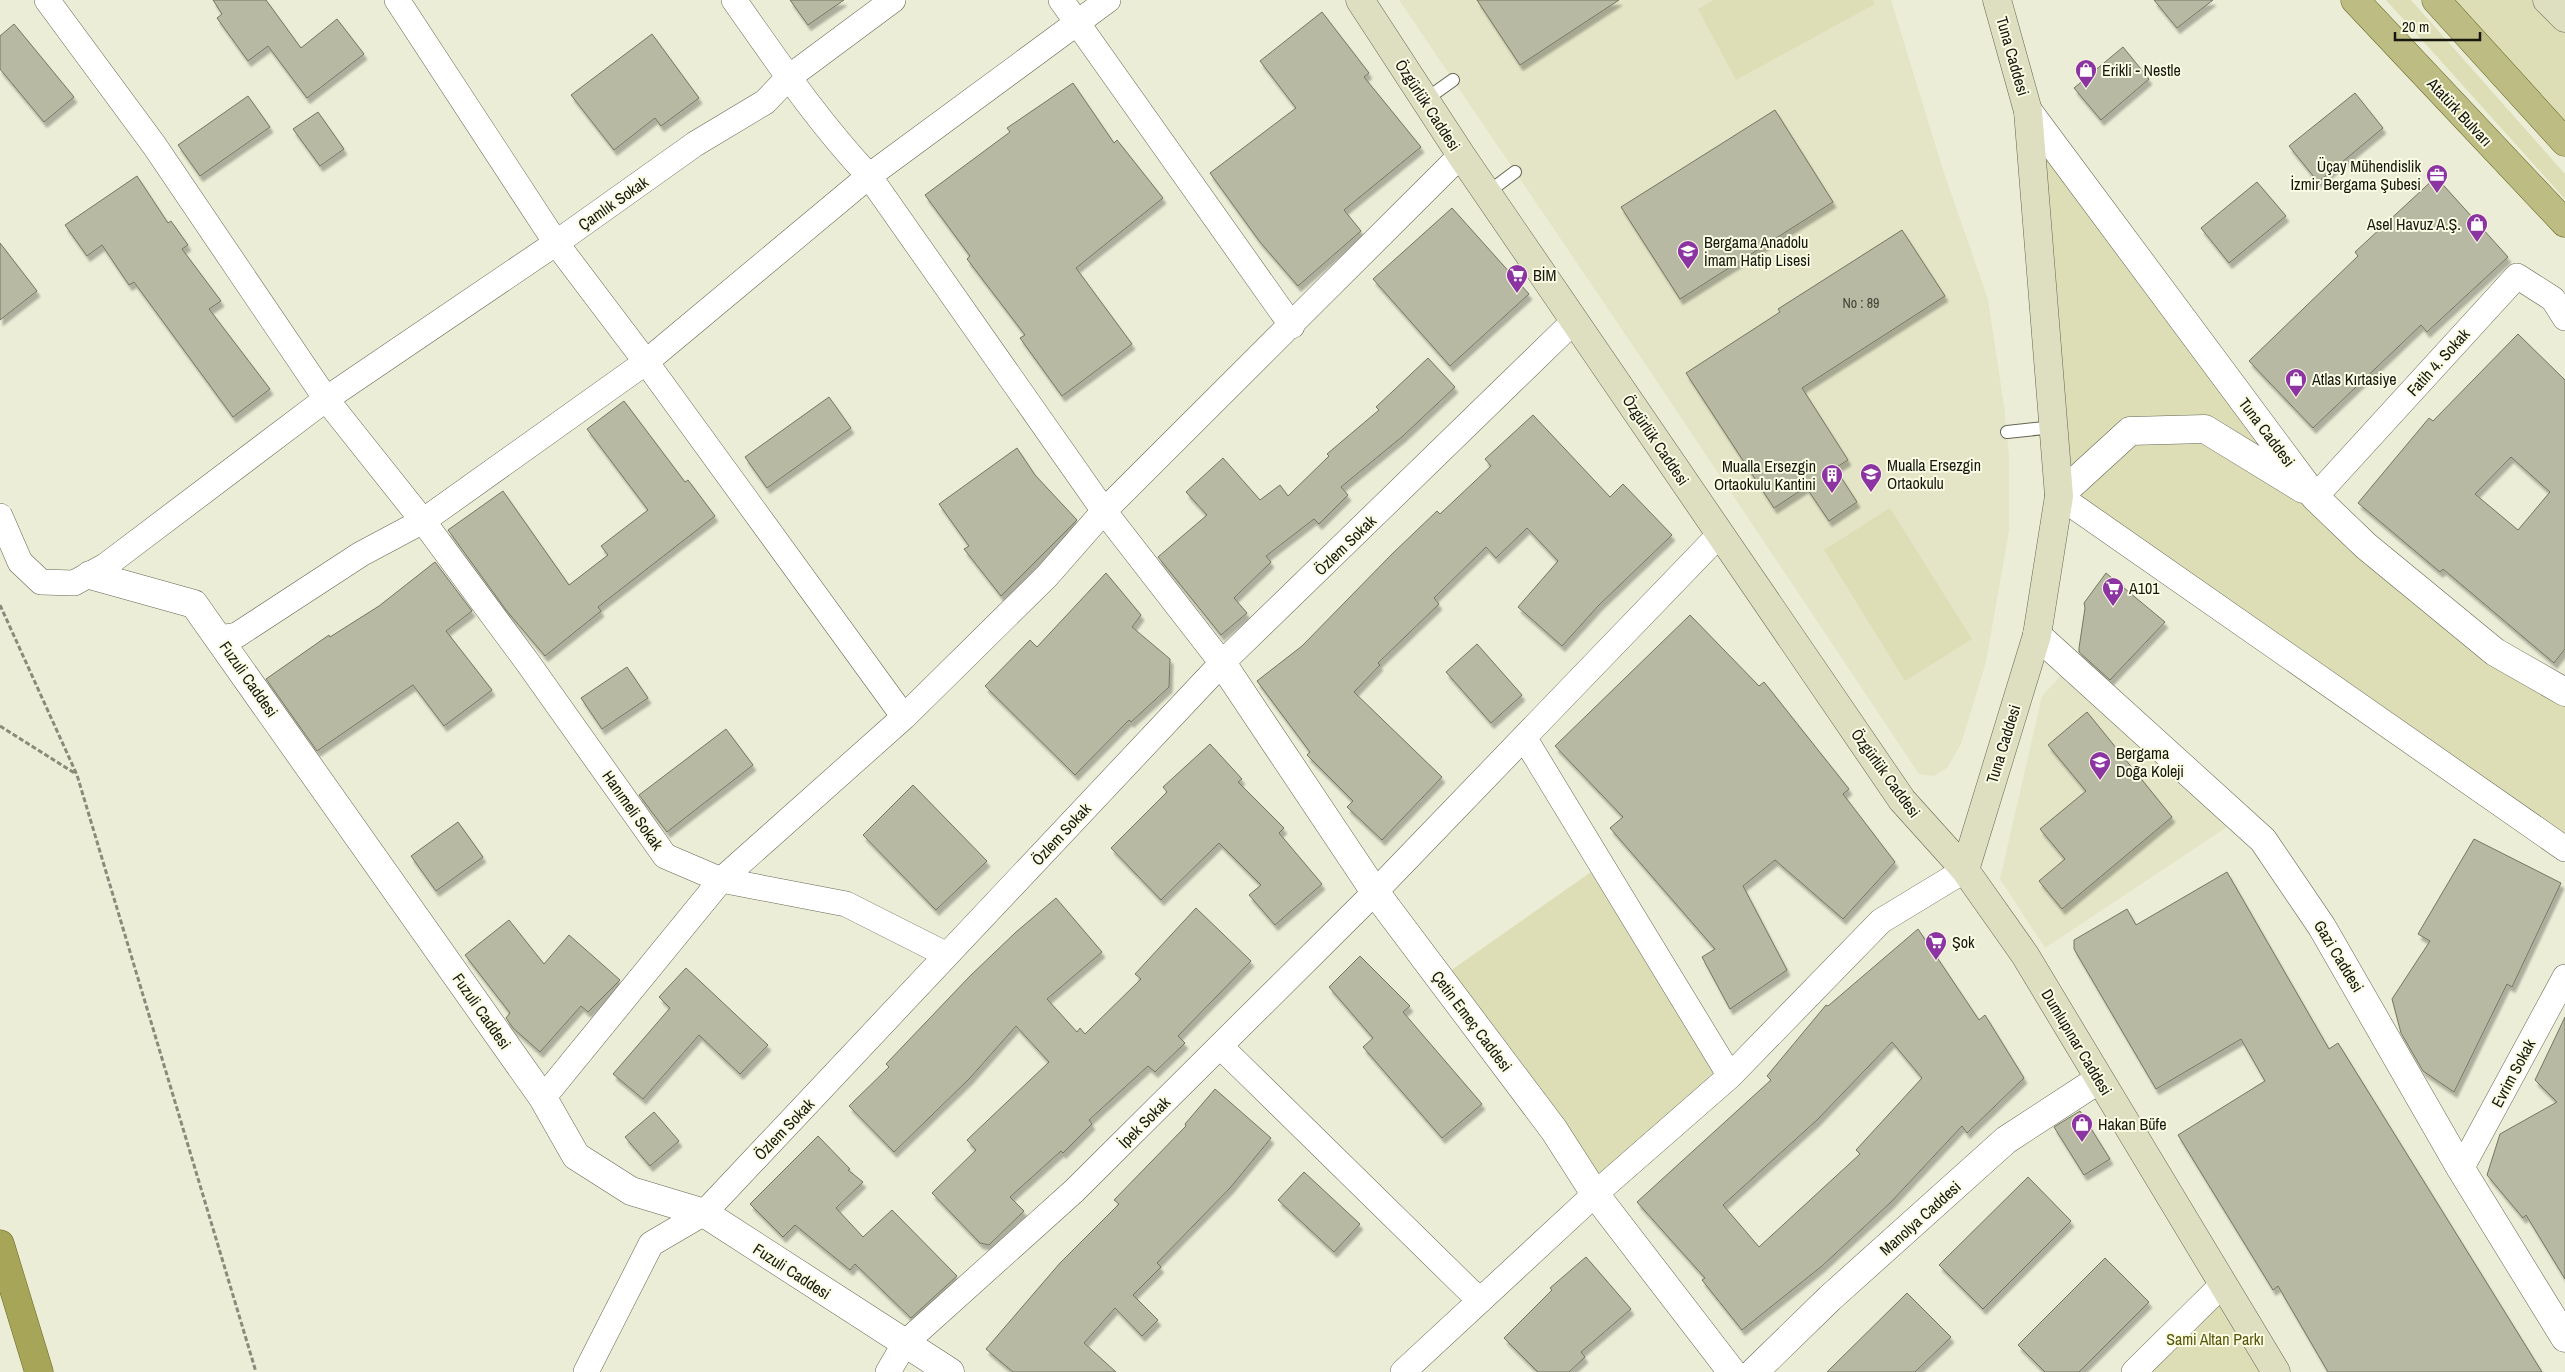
<svg xmlns="http://www.w3.org/2000/svg" width="2565" height="1372" font-family="'Archivo Narrow',sans-serif">
<style>
.built{fill:#e4e5c6}
.green{fill:#dddeb6}
.building{fill:#b8b9a3;stroke:#757661;fill-rule:evenodd;filter:url(#shadow)}
.lines{fill:none;stroke-linecap:round;stroke-linejoin:round}
.service-casing{stroke:#656652;stroke-width:14}
.minor-casing{stroke:#656652;stroke-width:26}
.tertiary-casing{stroke:#656652;stroke-width:29}
.secondary-casing{stroke:#656652;stroke-width:29}
.primary-casing{stroke:#666624;stroke-width:29}
.trunk-casing{stroke:#666624;stroke-width:29}
.path{stroke:#8a8a7a;stroke-width:3;stroke-dasharray:5 2.5;stroke-linecap:butt}
.service{stroke:#fff;stroke-width:12}
.minor{stroke:#fff;stroke-width:25}
.tertiary{stroke:#fff;stroke-width:28}
.secondary{stroke:#dedec1;stroke-width:28}
.primary{stroke:#bdbc82;stroke-width:28}
.trunk{stroke:#a7a658;stroke-width:28}
.labels{text-anchor:middle;stroke-width:4;stroke-linejoin:round;paint-order:stroke}
.number-label{font-size:14px;fill:#3f4034}
.street-label{font-size:16px;fill:#17170f;stroke:#fafbe3}
.poi-label{font-size:16px;fill:#17170f;stroke:#fafbe3;text-anchor:start}
.park-label{font-size:16px;fill:#575609;stroke:#fafbe3}
</style>
<defs>
<filter id="shadow"><feDropShadow dx="3" dy="5.5" stdDeviation="1" flood-color="#0004"/></filter>
</defs>
<rect width="100%" height="100%" fill="#ecedd6"/>
<path class="built" d="M 1399,0 L 1891,0 L 1943,170 L 1988,299 L 2004,406 L 2009,456 L 2009,531 L 1986,662 L 1961,744 L 1947,768 L 1934,776 L 1919,774 L 1648,368 Z
M 2064,672 L 2227,827 L 2045,948 L 2000,879 L 2042,696 Z"/>
<path class="green" d="M 1714,0 L 1872,0 L 1875,4 L 1736,80 L 1698,9 Z
M 2386,0 L 2411,0 L 2565,174 L 2565,199 Z
M 2436,0 L 2547,0 L 2565,18 L 2565,142 Z
M 2028,111 L 2315,497 L 2565,692 L 2565,849 L 2059,496 Z
M 1890,508 L 1972,639 L 1905,681 L 1824,550 Z
M 1601,865 L 1730,1076 L 1595,1194 L 1440,978 Z
M 2222,1285 L 2276,1372 L 2134,1372 Z"/>
<path class="building" d="M 213,0 L 266,0 L 301,48 L 337,19 L 364,54 L 307,98 L 268,46 L 248,61 L 217,18 L 222,14 Z
M 790,0 L 844,0 L 808,25 Z
M 1477,0 L 1619,0 L 1520,65 Z
M 2154,0 L 2213,0 L 2177,28 Z
M 1322,12 L 1369,73 L 1364,77 L 1421,147 L 1344,210 L 1361,231 L 1298,286 L 1260,242 L 1210,173 L 1296,108 L 1260,61 Z
M 14,24 L 74,97 L 44,122 L 0,69 L 0,36 Z
M 652,34 L 699,98 L 661,126 L 655,118 L 614,150 L 571,95 Z
M 2123,47 L 2149,79 L 2101,120 L 2074,88 Z
M 1073,83 L 1114,143 L 1117,140 L 1163,198 L 1076,268 L 1132,344 L 1062,396 L 1020,338 L 1025,335 L 967,259 L 970,256 L 925,195 L 1010,132 L 1007,128 Z
M 2355,93 L 2383,128 L 2318,182 L 2289,146 Z
M 248,96 L 270,127 L 200,176 L 178,145 Z
M 1775,110 L 1833,202 L 1680,299 L 1621,207 Z
M 318,112 L 344,149 L 320,166 L 293,129 Z
M 137,176 L 168,223 L 171,221 L 188,245 L 182,249 L 221,301 L 209,309 L 270,389 L 233,417 L 134,282 L 129,285 L 102,245 L 87,256 L 65,225 Z
M 2436,177 L 2508,257 L 2427,332 L 2421,325 L 2313,428 L 2249,361 L 2358,256 L 2355,252 Z
M 2257,182 L 2286,216 L 2229,263 L 2201,228 Z
M 1452,208 L 1529,294 L 1450,366 L 1373,279 Z
M 1902,230 L 1945,296 L 1802,388 L 1848,460 L 1835,468 L 1857,502 L 1829,521 L 1806,487 L 1774,508 L 1686,373 L 1780,312 L 1778,309 Z
M 0,243 L 37,291 L 0,320 Z
M 2518,334 L 2565,380 L 2565,649 L 2554,663 L 2443,569 L 2440,572 L 2358,503 L 2429,418 L 2433,421 ZM 2511,457 L 2550,492 L 2518,530 L 2475,494 Z
M 1428,358 L 1455,387 L 1403,436 L 1341,487 L 1348,495 L 1319,524 L 1314,519 L 1266,556 L 1271,562 L 1234,598 L 1247,613 L 1221,635 L 1158,557 L 1207,515 L 1186,492 L 1223,458 L 1260,500 L 1280,485 L 1288,496 L 1329,456 L 1327,454 L 1379,410 L 1376,407 Z
M 829,397 L 851,428 L 767,488 L 745,457 Z
M 624,401 L 685,482 L 688,480 L 715,516 L 598,607 L 601,611 L 545,656 L 506,610 L 448,530 L 503,491 L 569,585 L 608,555 L 601,546 L 648,510 L 587,429 Z
M 1533,415 L 1610,497 L 1623,484 L 1672,535 L 1599,605 L 1562,646 L 1518,607 L 1558,561 L 1527,528 L 1496,558 L 1486,547 L 1434,598 L 1439,604 L 1378,663 L 1380,665 L 1354,692 L 1442,777 L 1382,840 L 1347,807 L 1353,801 L 1307,755 L 1310,752 L 1257,681 L 1302,646 L 1392,554 L 1437,511 L 1440,514 L 1491,466 L 1485,459 Z
M 1017,448 L 1035,475 L 1077,520 L 1001,596 L 964,549 L 969,546 L 939,504 Z
M 435,562 L 472,611 L 446,631 L 492,690 L 444,726 L 413,685 L 317,751 L 266,679 L 329,635 L 330,637 L 379,606 Z
M 1106,573 L 1141,615 L 1132,627 L 1170,659 L 1169,687 L 1131,722 L 1129,720 L 1075,775 L 985,686 L 1030,640 L 1037,647 Z
M 2106,573 L 2165,622 L 2110,680 L 2079,652 L 2079,648 L 2085,608 L 2084,603 Z
M 1690,615 L 1759,686 L 1764,682 L 1849,789 L 1843,794 L 1895,862 L 1843,919 L 1775,860 L 1743,886 L 1787,970 L 1730,1009 L 1702,957 L 1715,949 L 1610,828 L 1623,817 L 1555,746 Z
M 1477,644 L 1522,695 L 1491,723 L 1446,672 Z
M 627,667 L 648,698 L 602,729 L 581,698 Z
M 2087,712 L 2172,817 L 2062,909 L 2039,881 L 2065,859 L 2040,829 L 2086,791 L 2048,745 Z
M 726,729 L 753,765 L 667,832 L 639,795 Z
M 1210,744 L 1242,779 L 1238,782 L 1284,828 L 1279,833 L 1322,884 L 1275,925 L 1249,895 L 1261,885 L 1219,843 L 1161,900 L 1111,848 L 1167,792 L 1163,787 Z
M 913,785 L 987,861 L 936,910 L 863,835 Z
M 458,822 L 483,857 L 436,891 L 411,856 Z
M 2474,839 L 2561,883 L 2512,987 L 2507,984 L 2454,1092 L 2423,1071 L 2401,1033 L 2392,999 L 2430,941 L 2418,934 Z
M 2227,872 L 2329,1049 L 2338,1043 L 2542,1372 L 2328,1372 L 2278,1286 L 2273,1290 L 2178,1135 L 2265,1081 L 2241,1039 L 2156,1089 L 2074,949 L 2074,940 L 2127,909 L 2136,925 Z
M 1056,898 L 1102,952 L 1047,999 L 1077,1032 L 1080,1028 L 1085,1034 L 1141,979 L 1135,974 L 1196,908 L 1251,961 L 1178,1036 L 1185,1043 L 1155,1072 L 1148,1066 L 1089,1120 L 1092,1124 L 1063,1153 L 1061,1151 L 1010,1197 L 1024,1211 L 989,1245 L 980,1243 L 932,1193 L 976,1150 L 967,1140 L 1049,1062 L 1016,1026 L 970,1078 L 894,1152 L 849,1106 L 889,1067 L 886,1064 L 970,976 L 1016,932 Z
M 509,920 L 544,964 L 569,935 L 620,980 L 588,1012 L 581,1006 L 540,1052 L 513,1028 L 506,1018 L 510,1013 L 465,955 Z
M 1918,929 L 1979,1020 L 1985,1015 L 2024,1078 L 1967,1133 L 1962,1126 L 1891,1202 L 1822,1266 L 1742,1330 L 1702,1280 L 1705,1278 L 1637,1202 L 1771,1080 L 1767,1076 L 1826,1005 L 1828,1006 ZM 1892,1042 L 1922,1078 L 1856,1150 L 1860,1154 L 1759,1247 L 1723,1205 L 1817,1120 Z
M 1360,956 L 1410,1006 L 1403,1012 L 1482,1104 L 1442,1138 L 1363,1047 L 1373,1038 L 1329,987 Z
M 686,968 L 768,1045 L 740,1074 L 699,1035 L 643,1099 L 613,1074 L 670,1008 L 659,997 Z
M 2565,1017 L 2565,1279 L 2526,1215 L 2523,1218 L 2487,1175 L 2500,1134 L 2557,1102 L 2535,1080 Z
M 1215,1089 L 1271,1138 L 1230,1188 L 1157,1263 L 1161,1267 L 1133,1295 L 1158,1320 L 1142,1336 L 1115,1308 L 1084,1343 L 1116,1372 L 1013,1372 L 986,1349 L 1060,1263 L 1119,1204 L 1114,1200 L 1186,1126 L 1185,1124 Z
M 2080,1111 L 2110,1159 L 2084,1175 L 2054,1127 Z
M 654,1112 L 679,1141 L 650,1166 L 625,1137 Z
M 818,1136 L 850,1169 L 848,1170 L 863,1182 L 836,1208 L 863,1237 L 892,1210 L 957,1276 L 911,1318 L 855,1264 L 850,1270 L 795,1225 L 783,1237 L 750,1204 Z
M 1304,1172 L 1360,1224 L 1334,1252 L 1278,1200 Z
M 2028,1177 L 2071,1221 L 1983,1309 L 1939,1265 Z
M 1586,1257 L 1631,1309 L 1581,1352 L 1585,1357 L 1569,1372 L 1538,1372 L 1504,1338 L 1552,1290 L 1550,1288 Z
M 2105,1258 L 2149,1302 L 2079,1372 L 2045,1372 L 2018,1345 Z
M 1907,1293 L 1951,1337 L 1915,1372 L 1827,1372 Z"/>
<g class="lines">
<g class="service-casing">
<path id="service" d="M 1425,100 L 1453,80
M 1487,193 L 1515,172
M 2007,432 L 2054,427"/>
</g>
<g class="minor-casing">
<path id="minor" d="M 47,0 L 154,145 L 326,399 L 423,521 L 528,663 L 665,856 L 721,880 L 846,904 L 947,955
M 397,0 L 556,243 L 646,362 L 904,717
M 734,0 C 777,61 818,122 869,176 L 1104,511 L 1222,663
M 1061,0 L 1292,326
M 2059,496 L 2565,849
M 2315,497 L 2517,276 L 2553,299 L 2565,318
M 0,516 L 20,562 L 41,582 L 74,583 L 105,566 L 326,399 L 556,243 L 695,144 L 765,102 L 788,78 L 893,0
M 220,638 L 237,635 L 361,554 L 423,521 L 646,362 L 869,176 L 1108,0
M 1525,739 L 1730,1076
M 1220,1046 L 1480,1301
M 543,1098 L 721,880 L 904,717 L 1047,576 L 1104,511 L 1461,155
M 2461,1169 L 2565,977
M 586,1372 L 651,1244 L 704,1213 L 1222,663 L 1574,321
M 888,1372 L 905,1343 L 1074,1191 L 1375,892 L 1720,534
M 1403,1372 L 1595,1194 L 1730,1076 L 1881,921 L 1965,870
M 2134,1372 L 2222,1285"/>
</g>
<g class="tertiary-casing">
<path id="tertiary" d="M 2028,111 L 2315,497 L 2366,546 L 2495,652 L 2565,692
M 2059,496 L 2130,431 L 2205,429 L 2303,489
M 90,575 L 194,604 L 543,1098 L 576,1156 L 631,1191 L 704,1213 L 950,1372
M 2037,635 L 2263,840 L 2322,927 L 2461,1169 L 2565,1338
M 1222,663 L 1375,892 L 1554,1130 L 1595,1194 L 1732,1372
M 1754,1372 L 1830,1298 L 2006,1140 L 2098,1080"/>
</g>
<g class="secondary-casing">
<path id="secondary" d="M 1360,0 L 1461,155 L 1902,800 L 1965,870 L 2025,955 L 2276,1372
M 2547,0 L 2565,18
M 1965,870 L 2037,635 L 2059,496 L 2028,111 L 1997,0"/>
</g>
<g class="primary-casing">
<path id="primary" d="M 2355,0 L 2565,223
M 2436,0 L 2565,142"/>
</g>
<g class="trunk-casing">
<path id="trunk" d="M 0,1244 L 39,1372"/>
</g>
<path class="path" d="M 0,605 L 77,775 L 256,1372
M 0,726 L 76,774"/>
<use href="#service" class="service"/>
<use href="#minor" class="minor"/>
<use href="#tertiary" class="tertiary"/>
<use href="#secondary" class="secondary"/>
<use href="#primary" class="primary"/>
<use href="#trunk" class="trunk"/>
</g>
<defs>
<g id="shop-pin" transform="scale(1.125)"><path d="M0 17L-7.5 6A9.5 9.5 0 1 1 7.5 6Z" fill="#8c35a2" stroke="#fafbe3"/><path d="M-5-2.5h2.3a2.7 3.5 0 0 1 5.4 0H5L5.5 6h-11ZM-1.5-2.5h3a1.5 2.3 0 0 0-3 0Z" fill="#fff"/></g>
<g id="office-pin" transform="scale(1.125)"><path d="M0 17L-7.5 6A9.5 9.5 0 1 1 7.5 6Z" fill="#8c35a2" stroke="#fafbe3"/><path d="M-6-3h4V-5.5h4V-3h4V5H-6ZM-1-4.5V-3h2v-1.5ZM-6 0V1H6V0Z" fill="#fff"/></g>
<g id="school-pin" transform="scale(1.125)"><path d="M0 17L-7.5 6A9.5 9.5 0 1 1 7.5 6Z" fill="#8c35a2" stroke="#fafbe3"/><path d="M0-5L7-2L0 1L-7-2ZM-4 1L0 2.5L4 1V4Q0 6-4 4Z" fill="#fff"/></g>
<g id="supermarket-pin" transform="scale(1.125)"><path d="M0 17L-7.5 6A9.5 9.5 0 1 1 7.5 6Z" fill="#8c35a2" stroke="#fafbe3"/><path d="M-6-5.5h2.5l.6 2H6L4.5 2H-2.5L-4.4-4H-6ZM-1.5 3.2a1.3 1.3 0 1 0 .1 0ZM3 3.2a1.3 1.3 0 1 0 .1 0Z" fill="#fff"/></g>
<g id="building-pin" transform="scale(1.125)"><path d="M0 17L-7.5 6A9.5 9.5 0 1 1 7.5 6Z" fill="#8c35a2" stroke="#fafbe3"/><path d="M-4-6H4V6H1V3H-1V6H-4ZM-2.5-4.3h1.7v1.8h-1.7ZM.8-4.3h1.7v1.8H.8ZM-2.5-1h1.7V.8h-1.7ZM.8-1h1.7V.8H.8Z" fill="#fff"/></g>
</defs>
<g fill-rule="evenodd">
<use href="#shop-pin" x="2086" y="70"/>
<use href="#office-pin" x="2437" y="175"/>
<use href="#shop-pin" x="2477" y="224"/>
<use href="#school-pin" x="1688" y="251"/>
<use href="#supermarket-pin" x="1517" y="275"/>
<use href="#shop-pin" x="2296" y="379"/>
<use href="#school-pin" x="1871" y="474"/>
<use href="#building-pin" x="1832" y="475"/>
<use href="#supermarket-pin" x="2113" y="588"/>
<use href="#school-pin" x="2100" y="762"/>
<use href="#supermarket-pin" x="1936" y="942"/>
<use href="#shop-pin" x="2082" y="1124"/>
</g>
<g class="labels">
<g class="number-label">
<text x="1861" y="308">No : 89</text>
</g>
<g class="street-label">
<text transform="translate(2013 56) rotate(74)" y="6">Tuna Caddesi</text>
<text transform="translate(1428 105) rotate(57)" y="6">Özgürlük Caddesi</text>
<text transform="translate(2460 112) rotate(47)" y="6">Atatürk Bulvarı</text>
<text transform="translate(613 203) rotate(-35)" y="6">Çamlık Sokak</text>
<text transform="translate(2438 362) rotate(-48)" y="6">Fatih 4. Sokak</text>
<text transform="translate(2267 432) rotate(53)" y="6">Tuna Caddesi</text>
<text transform="translate(1656 440) rotate(56)" y="6">Özgürlük Caddesi</text>
<text transform="translate(1345 545) rotate(-44)" y="6">Özlem Sokak</text>
<text transform="translate(249 679) rotate(55)" y="6">Fuzuli Caddesi</text>
<text transform="translate(2003 744) rotate(-73)" y="6">Tuna Caddesi</text>
<text transform="translate(1886 773) rotate(54)" y="6">Özgürlük Caddesi</text>
<text transform="translate(633 810) rotate(55)" y="6">Hanımeli Sokak</text>
<text transform="translate(1061 834) rotate(-47)" y="6">Özlem Sokak</text>
<text transform="translate(2339 956) rotate(59)" y="6">Gazi Caddesi</text>
<text transform="translate(482 1011) rotate(55)" y="6">Fuzuli Caddesi</text>
<text transform="translate(1472 1021) rotate(53)" y="6">Çetin Emeç Caddesi</text>
<text transform="translate(2077 1042) rotate(59)" y="6">Dumlupınar Caddesi</text>
<text transform="translate(2513 1073) rotate(-62)" y="6">Evrim Sokak</text>
<text transform="translate(1144 1122) rotate(-45)" y="6">İpek Sokak</text>
<text transform="translate(784 1129) rotate(-46)" y="6">Özlem Sokak</text>
<text transform="translate(1920 1218) rotate(-42)" y="6">Manolya Caddesi</text>
<text transform="translate(792 1271) rotate(33)" y="6">Fuzuli Caddesi</text>
</g>
<g class="poi-label">
<text x="2102" y="76">Erikli - Nestle</text>
<text x="2421" y="172" text-anchor="end">Üçay Mühendislik<tspan x="2421" dy="18">İzmir Bergama Şubesi</tspan></text>
<text x="2461" y="230" text-anchor="end">Asel Havuz A.Ş.</text>
<text x="1704" y="248">Bergama Anadolu<tspan x="1704" dy="18">İmam Hatip Lisesi</tspan></text>
<text x="1533" y="281">BİM</text>
<text x="2312" y="385">Atlas Kırtasiye</text>
<text x="1887" y="471">Mualla Ersezgin<tspan x="1887" dy="18">Ortaokulu</tspan></text>
<text x="1816" y="472" text-anchor="end">Mualla Ersezgin<tspan x="1816" dy="18">Ortaokulu Kantini</tspan></text>
<text x="2129" y="594">A101</text>
<text x="2116" y="759">Bergama<tspan x="2116" dy="18">Doğa Koleji</tspan></text>
<text x="1952" y="948">Şok</text>
<text x="2098" y="1130">Hakan Büfe</text>
</g>
<g class="park-label">
<text x="2215" y="1345">Sami Altan Parkı</text>
</g>
</g>
<path d="M2395 32v8h85v-8" fill="none" stroke="#17170f" stroke-width="2.5"/>
<text x="2402" y="32" font-size="15" fill="#17170f" stroke="#fafbe3" stroke-width="4" paint-order="stroke">20 m</text>
</svg>
